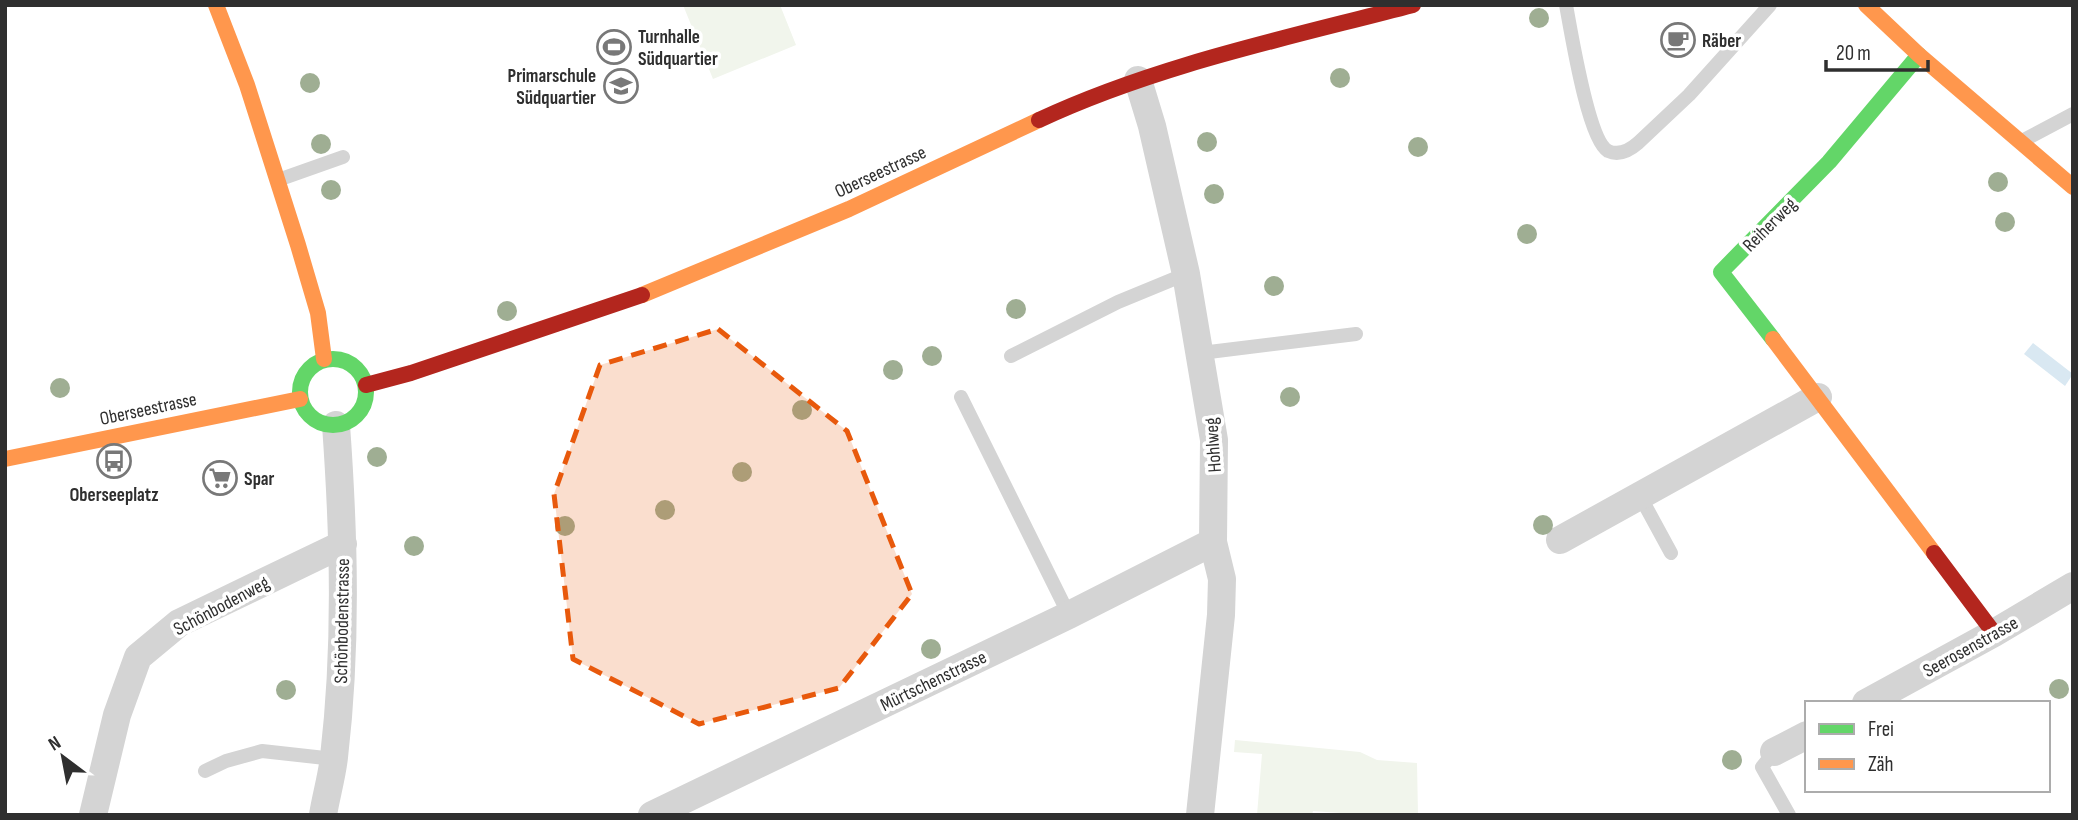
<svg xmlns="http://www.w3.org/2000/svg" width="2078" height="820" font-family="'Sofia Sans Condensed',sans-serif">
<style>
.green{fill:#f1f5ec}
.water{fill:#d9e8f2}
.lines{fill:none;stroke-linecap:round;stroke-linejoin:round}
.lane{stroke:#d4d4d4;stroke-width:14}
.street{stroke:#d4d4d4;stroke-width:28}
.fast{stroke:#63d668;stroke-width:16}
.slow{stroke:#ff974d;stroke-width:16}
.jam{stroke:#b3261e;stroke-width:16}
.tree{fill:#9fae93}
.marked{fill:#e8590c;fill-opacity:0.2;stroke:#e8590c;stroke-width:5;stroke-dasharray:14 9;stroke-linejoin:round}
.labels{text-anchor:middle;stroke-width:7;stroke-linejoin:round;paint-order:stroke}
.poi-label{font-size:19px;font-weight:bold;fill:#2f2f2f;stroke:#fff;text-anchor:start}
.street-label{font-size:19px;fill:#2f2f2f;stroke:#fff}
</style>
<rect width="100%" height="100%" fill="#fff"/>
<path class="green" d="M 683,5 L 780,5 L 796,45 L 713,79 Z
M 1235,740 L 1360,752 L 1377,760 L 1417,763 L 1418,815 L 1368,815 L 1313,811 L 1312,815 L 1257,815 L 1262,754 L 1234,752 Z"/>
<path class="water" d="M 2033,343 L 2073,374 L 2065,386 L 2024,354 Z"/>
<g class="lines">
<path class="lane" d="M 1566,5 C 1571,31 1588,140 1608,151 C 1619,156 1630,150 1638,143 L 1689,95 L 1770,5
M 2022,141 L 2073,114
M 278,180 L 343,157
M 1201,353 L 1356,334
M 1011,356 L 1118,302 L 1186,274
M 961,397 L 1069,615
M 1640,496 L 1671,553
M 1774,752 L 1762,767 L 1789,815
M 205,771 L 226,761 L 262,751 L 334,759"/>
<path class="street" d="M 1138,80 L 1152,126 L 1186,274 L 1214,440 L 1213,542 L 1222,579 L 1221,615 L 1200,815
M 1560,540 L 1818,397
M 1866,703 L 1994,633 L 2073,586
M 1774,752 L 1807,735
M 93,815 L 117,715 L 138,657 L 179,623 L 343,544
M 323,815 C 326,796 332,776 334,757 C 347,646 344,536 336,425
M 652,815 L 1069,615 L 1213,542"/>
<path class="fast" d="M 1773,339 L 1721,272 L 1829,162 L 1919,55
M300 392a33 33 0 1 1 66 0a33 33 0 1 1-66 0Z"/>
<path class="slow" d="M 216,5 L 247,85 L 298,245 L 318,313 L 324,359
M 1866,5 L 1919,55 L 2073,187
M 642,295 L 849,209 L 1039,120
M 1773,339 L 1934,553
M 5,459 L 300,399"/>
<path class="jam" d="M 1039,120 C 1157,65 1287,38 1413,5
M 366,385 L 411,373 L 642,295
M 1934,553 L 1994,633"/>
</g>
<g class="tree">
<circle cx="1539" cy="18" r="10"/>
<circle cx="1340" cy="78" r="10"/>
<circle cx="310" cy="83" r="10"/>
<circle cx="1207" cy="142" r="10"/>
<circle cx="321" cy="144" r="10"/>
<circle cx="1418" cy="147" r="10"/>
<circle cx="1998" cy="182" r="10"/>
<circle cx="331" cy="190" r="10"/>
<circle cx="1214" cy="194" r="10"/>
<circle cx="2005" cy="222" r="10"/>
<circle cx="1527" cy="234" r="10"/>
<circle cx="1274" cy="286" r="10"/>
<circle cx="1016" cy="309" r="10"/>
<circle cx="507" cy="311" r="10"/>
<circle cx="932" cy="356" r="10"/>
<circle cx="893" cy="370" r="10"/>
<circle cx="60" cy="388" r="10"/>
<circle cx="1290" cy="397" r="10"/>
<circle cx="802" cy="410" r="10"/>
<circle cx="377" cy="457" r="10"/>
<circle cx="742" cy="472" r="10"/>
<circle cx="665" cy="510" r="10"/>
<circle cx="1543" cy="525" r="10"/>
<circle cx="565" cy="526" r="10"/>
<circle cx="414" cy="546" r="10"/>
<circle cx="931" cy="649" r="10"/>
<circle cx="2059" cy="689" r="10"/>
<circle cx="286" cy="690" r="10"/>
<circle cx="1732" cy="760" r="10"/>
</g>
<path class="marked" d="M 718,329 L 847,431 L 912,594 L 839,688 L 699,724 L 573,659 L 554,494 L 600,365 Z"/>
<defs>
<g id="cafe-ring" transform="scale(1.75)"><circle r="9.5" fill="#fff" stroke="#787878" stroke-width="1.5"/><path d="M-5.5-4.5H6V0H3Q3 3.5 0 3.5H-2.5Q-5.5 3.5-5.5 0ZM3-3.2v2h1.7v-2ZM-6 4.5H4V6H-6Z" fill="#787878"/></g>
<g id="stadium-ring" transform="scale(1.75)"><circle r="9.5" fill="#fff" stroke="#787878" stroke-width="1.5"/><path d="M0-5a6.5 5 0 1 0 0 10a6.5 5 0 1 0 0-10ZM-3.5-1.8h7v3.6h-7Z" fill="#787878"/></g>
<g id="school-ring" transform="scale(1.75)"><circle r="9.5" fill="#fff" stroke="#787878" stroke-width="1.5"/><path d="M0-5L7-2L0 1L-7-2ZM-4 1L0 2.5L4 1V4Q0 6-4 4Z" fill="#787878"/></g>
<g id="bus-ring" transform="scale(1.75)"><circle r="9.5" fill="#fff" stroke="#787878" stroke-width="1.5"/><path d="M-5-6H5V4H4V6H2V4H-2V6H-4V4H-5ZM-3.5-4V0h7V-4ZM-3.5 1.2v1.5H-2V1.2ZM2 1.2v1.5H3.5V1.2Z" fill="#787878"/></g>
<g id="supermarket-ring" transform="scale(1.75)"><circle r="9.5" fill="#fff" stroke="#787878" stroke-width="1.5"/><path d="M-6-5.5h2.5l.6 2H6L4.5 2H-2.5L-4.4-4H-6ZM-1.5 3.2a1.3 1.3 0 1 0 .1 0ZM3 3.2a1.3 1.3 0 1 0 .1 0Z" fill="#787878"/></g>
</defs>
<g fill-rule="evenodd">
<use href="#cafe-ring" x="1678" y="40"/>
<use href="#stadium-ring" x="614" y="47"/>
<use href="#school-ring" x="621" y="86"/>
<use href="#bus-ring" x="114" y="461"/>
<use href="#supermarket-ring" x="220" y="478"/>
</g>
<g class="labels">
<g class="poi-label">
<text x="638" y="43">Turnhalle<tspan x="638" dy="22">Südquartier</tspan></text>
<text x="1702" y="47">Räber</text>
<text x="596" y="82" text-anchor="end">Primarschule<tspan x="596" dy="22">Südquartier</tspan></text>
<text x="244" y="485">Spar</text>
<text x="114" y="501" text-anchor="middle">Oberseeplatz</text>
</g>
<g class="street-label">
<text transform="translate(880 171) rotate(-25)" y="7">Oberseestrasse</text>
<text transform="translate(1769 224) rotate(-45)" y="7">Reiherweg</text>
<text transform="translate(148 408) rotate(-12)" y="7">Oberseestrasse</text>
<text transform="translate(1212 445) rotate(-94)" y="7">Hohlweg</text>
<text transform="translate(221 605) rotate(-28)" y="7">Schönbodenweg</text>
<text transform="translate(341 621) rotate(-89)" y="7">Schönbodenstrasse</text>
<text transform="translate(1970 646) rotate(-29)" y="7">Seerosenstrasse</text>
<text transform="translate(933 680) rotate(-26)" y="7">Mürtschenstrasse</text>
</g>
</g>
<rect width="2078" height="820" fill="none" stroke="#2f2f2f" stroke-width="14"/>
<rect x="1805" y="701" width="245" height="91" fill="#ffffff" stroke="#acacac" stroke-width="2"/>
<rect x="1819" y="724" width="35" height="10" fill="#63d668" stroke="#acacac" stroke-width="2"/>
<text x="1868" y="736" font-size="21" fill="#2f2f2f">Frei</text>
<rect x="1819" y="759" width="35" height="10" fill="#ff974d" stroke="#acacac" stroke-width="2"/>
<text x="1868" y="771" font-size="21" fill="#2f2f2f">Zäh</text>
<g transform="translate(63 757) rotate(328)" stroke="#ffffff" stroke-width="5" paint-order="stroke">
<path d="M0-5L12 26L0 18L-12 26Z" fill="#2f2f2f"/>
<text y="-10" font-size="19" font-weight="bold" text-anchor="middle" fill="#2f2f2f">N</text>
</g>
<path d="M1826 60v10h102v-10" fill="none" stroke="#2f2f2f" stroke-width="3.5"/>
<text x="1836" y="60" font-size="21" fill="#2f2f2f" stroke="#ffffff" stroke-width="5" paint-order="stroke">20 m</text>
</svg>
